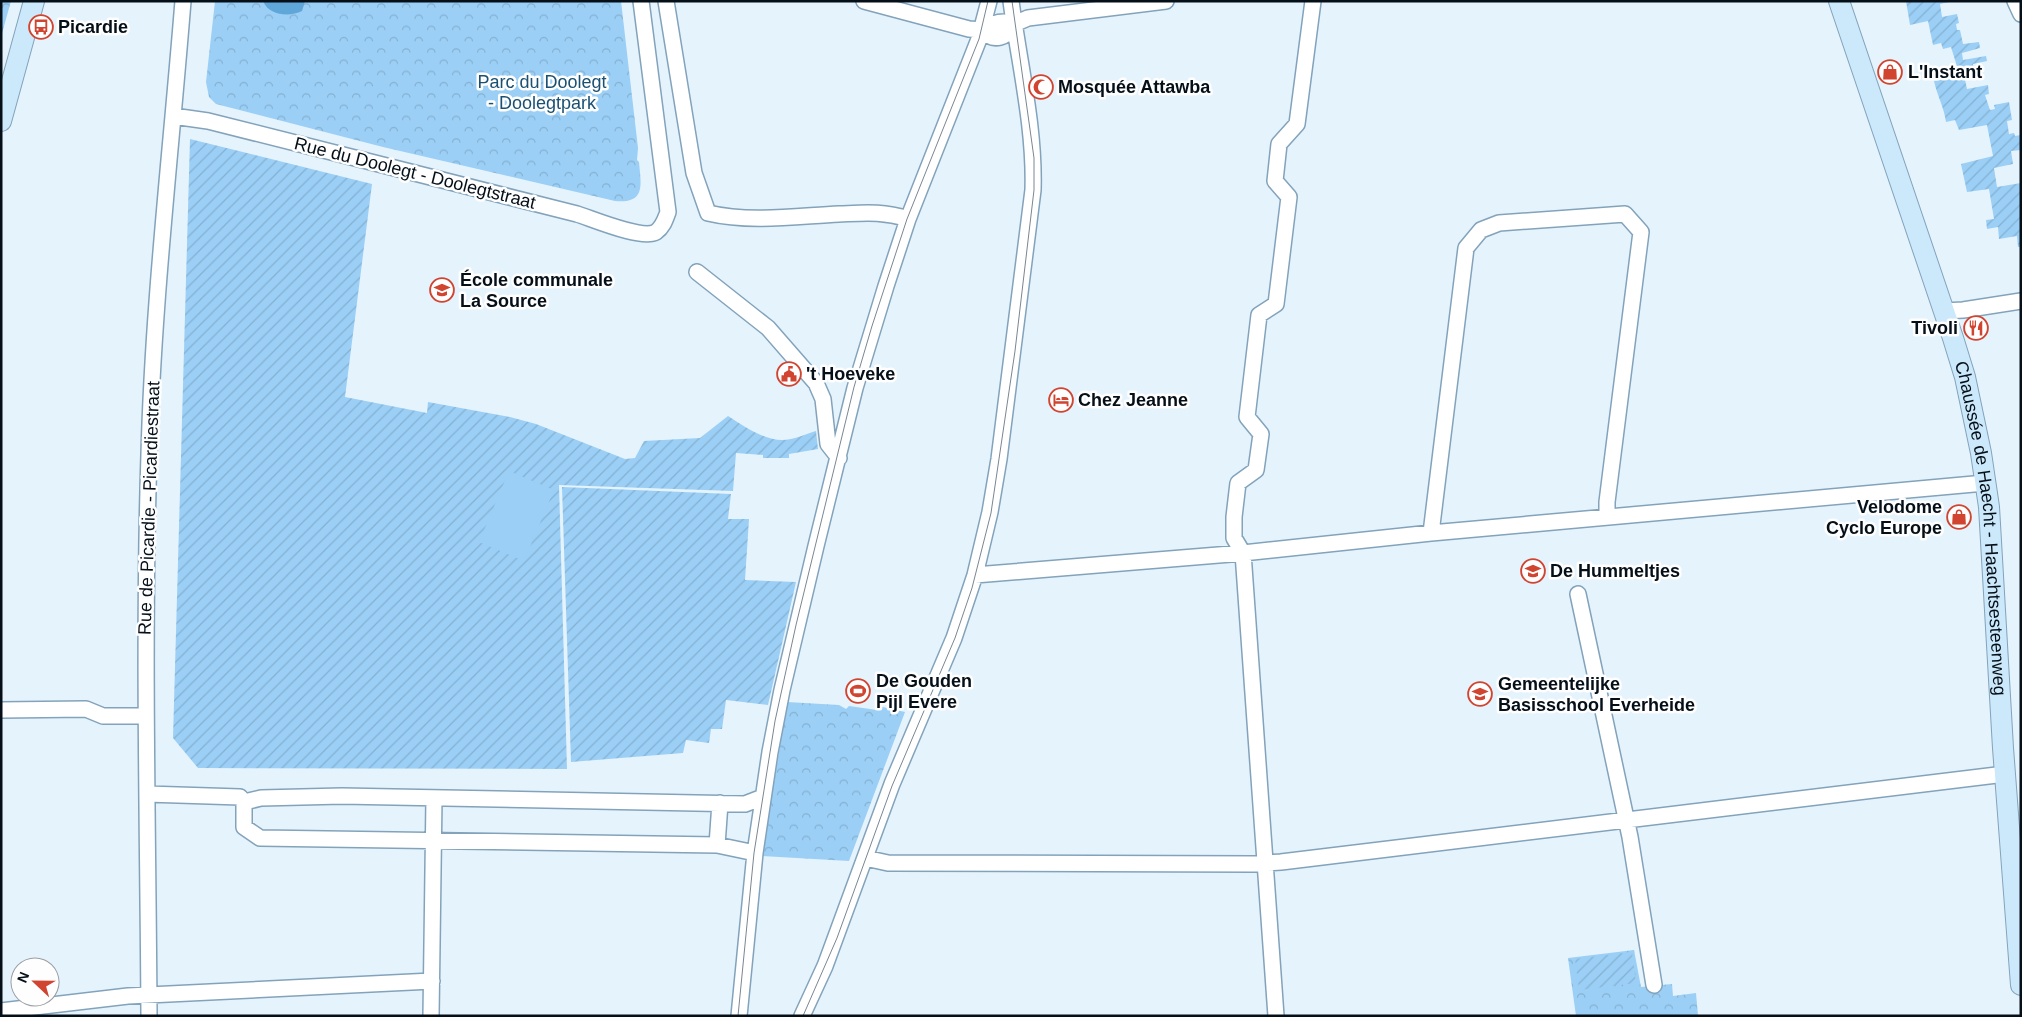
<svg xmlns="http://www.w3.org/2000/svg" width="2022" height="1017" font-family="Arial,sans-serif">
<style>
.park{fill:url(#park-crowns)}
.garden{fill:url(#garden-furrows)}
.pitch{fill:#9bcff6}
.water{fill:#60a7d9}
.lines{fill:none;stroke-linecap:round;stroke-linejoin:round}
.street-casing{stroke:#83a3bb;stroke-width:18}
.secondary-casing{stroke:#83a3bb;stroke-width:22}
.street{stroke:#fff;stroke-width:15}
.secondary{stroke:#cce8fb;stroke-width:20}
.tram{stroke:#7a8690;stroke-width:1}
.labels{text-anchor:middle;stroke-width:5;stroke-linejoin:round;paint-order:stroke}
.poi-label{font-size:18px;font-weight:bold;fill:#050f18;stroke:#fefefe;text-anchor:start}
.park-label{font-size:18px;fill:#1a5072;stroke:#fefefe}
.street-label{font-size:18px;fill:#050f18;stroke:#fefefe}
</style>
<defs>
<pattern id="park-crowns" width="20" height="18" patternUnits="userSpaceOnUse" patternTransform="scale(1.25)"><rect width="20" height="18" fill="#9bcff6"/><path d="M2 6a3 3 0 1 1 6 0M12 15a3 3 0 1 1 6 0" fill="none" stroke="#84b1d2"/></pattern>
<pattern id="garden-furrows" width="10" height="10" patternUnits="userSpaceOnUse" patternTransform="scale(1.25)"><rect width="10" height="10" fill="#9bcff6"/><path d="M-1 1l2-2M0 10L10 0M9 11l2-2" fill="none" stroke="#84b1d2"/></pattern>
</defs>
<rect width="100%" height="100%" fill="#e5f3fd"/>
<path class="park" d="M 1,1 L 11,1 L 1,37 Z
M 215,1 L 621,1 L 638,148 L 637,160 L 639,162 C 641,185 646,204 615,201 L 383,147 L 216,104 L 209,97 L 206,82 Z
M 787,702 L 839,705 L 846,709 L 849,706 L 877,710 L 878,706 L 905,712 L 849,861 L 762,856 Z
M 1634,950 L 1641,987 L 1672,984 L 1673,996 L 1696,993 L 1698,1016 L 1576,1016 L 1568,958 Z"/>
<path class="garden" d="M 1906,1 L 1953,1 L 1940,4 L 1942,17 L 1957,14 L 1959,23 L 1956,24 L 1957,30 L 1960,30 L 1963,44 L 1979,42 L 1980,48 L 1962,53 L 1963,60 L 1986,56 L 1987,61 L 1973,64 L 1974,73 L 1964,75 L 1967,89 L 1988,85 L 1989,94 L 1985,95 L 1990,110 L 1995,109 L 1994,105 L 2009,102 L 2012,120 L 2007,121 L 2009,134 L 2014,133 L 2015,136 L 2021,135 L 2021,150 L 2011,151 L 2013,164 L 1994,168 L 1997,187 L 2021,183 L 2021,247 L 2018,247 L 2017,236 L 1999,239 L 1998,227 L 1987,229 L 1986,220 L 1994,219 L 1989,189 L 1967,192 L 1961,164 L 1993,156 L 1987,125 L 1959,130 L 1955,120 L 1946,122 C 1944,107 1937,95 1934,81 L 1960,76 L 1951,47 L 1943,49 L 1941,43 L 1933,45 L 1928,21 L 1910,25 Z
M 190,139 L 372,184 L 345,397 L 427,413 L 428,402 L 510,417 L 536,424 L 625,459 L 635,458 L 644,441 L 700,438 L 728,416 C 743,426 764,440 782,440 C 794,440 805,434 816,431 L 818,449 L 789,454 L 789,458 L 763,458 L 763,455 L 736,453 L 733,491 L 559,485 L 567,769 L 198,768 L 173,738 Z
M 562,487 L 731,494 L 728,519 L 749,519 L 745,580 L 796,582 L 768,705 L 726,700 L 722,729 L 711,729 L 709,743 L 686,740 L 683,753 L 571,762 Z
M 1632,952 L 1636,983 L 1579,990 L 1575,959 Z"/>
<path class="pitch" d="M 509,471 L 554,490 L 524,561 L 479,542 Z"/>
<path class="water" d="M 263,1 L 305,1 L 302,11 C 290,17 269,16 263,1 Z"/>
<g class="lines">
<g class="street-casing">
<path id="street" d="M 666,1 L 694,173 L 708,213 C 750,223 797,216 839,214 C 865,213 882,211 908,219
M 864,1 L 969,29 L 982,30 C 993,43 1008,38 1014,24 L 1028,18 L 1166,1
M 2015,1 L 2021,14
M 982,30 C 992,23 1002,19 1014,24
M 173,116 L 208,121 L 577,214 C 593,219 642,240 656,232 C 663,227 665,220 668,212 L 641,1
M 697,272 L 768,328 L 816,383 L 823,399 L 828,444 L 839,458
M 1944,311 L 1963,310 L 2021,301
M 1431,533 L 1466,248 L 1481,230 L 1499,223 L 1625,214 L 1641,232 L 1607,502 L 1607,517
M 975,575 L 1243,553 L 1431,533 L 1985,483
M 1578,594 L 1630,837 L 1654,985
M 1,710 L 86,709 L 103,716 L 146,716
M 147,794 L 240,797 L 244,802 L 244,827 L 260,838 L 717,845 L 755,853
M 244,802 L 261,798 L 342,796 L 745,804 L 763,797
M 717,845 L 720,803
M 865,858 L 888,863 L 1253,864 L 1281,862 L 2005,774
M 1,1011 L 128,996 L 432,981
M 149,1016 C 148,829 143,641 149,454 C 153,303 171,152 183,1
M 431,1016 L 434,798
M 739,1016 L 755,853 L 770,752 L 782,690 L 816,546 L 855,388 L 886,286 L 908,219 L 979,39 L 989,1
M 802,1016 L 825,966 L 892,784 L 954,638 L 975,575 L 990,512 L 999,459 L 1033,190 C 1035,127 1019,63 1011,1
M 1276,1016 L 1243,553 L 1234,538 L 1234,517 L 1238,483 L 1256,470 L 1261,434 L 1247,417 L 1259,315 L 1276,304 L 1289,197 L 1275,181 L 1279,144 L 1297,124 L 1313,1"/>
</g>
<g class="secondary-casing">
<g id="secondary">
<path id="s1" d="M 1839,1 L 1953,338 L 1965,377 L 1981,453 L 1989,507 L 2003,748 L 2021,985"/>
<path d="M 1,121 L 34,1"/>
</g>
</g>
<use href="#street" class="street"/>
<use href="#secondary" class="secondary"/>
<path class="tram" d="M 738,1016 L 754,853 L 775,721 L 796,625 L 854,387 L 872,326 L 907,219 L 979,39 L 988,1
M 803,1016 L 837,938 L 892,786 L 955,638 L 972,588 L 991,513 L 1015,351 L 1034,190 L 1034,158 L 1012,1"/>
</g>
<defs>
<g id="bus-ring" transform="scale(1.25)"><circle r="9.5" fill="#fefefe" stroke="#d04430" stroke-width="1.5"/><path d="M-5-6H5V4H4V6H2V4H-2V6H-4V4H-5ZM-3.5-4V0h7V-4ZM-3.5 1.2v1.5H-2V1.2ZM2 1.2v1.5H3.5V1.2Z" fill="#d04430"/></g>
<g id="shop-ring" transform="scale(1.25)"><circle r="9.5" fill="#fefefe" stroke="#d04430" stroke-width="1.5"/><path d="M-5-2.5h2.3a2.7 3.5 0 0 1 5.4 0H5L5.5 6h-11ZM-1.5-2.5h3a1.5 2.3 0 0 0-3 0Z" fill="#d04430"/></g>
<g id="mosque-ring" transform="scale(1.25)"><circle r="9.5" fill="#fefefe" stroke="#d04430" stroke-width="1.5"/><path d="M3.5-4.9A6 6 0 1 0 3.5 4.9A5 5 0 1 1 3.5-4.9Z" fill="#d04430"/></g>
<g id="school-ring" transform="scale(1.25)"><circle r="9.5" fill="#fefefe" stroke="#d04430" stroke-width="1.5"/><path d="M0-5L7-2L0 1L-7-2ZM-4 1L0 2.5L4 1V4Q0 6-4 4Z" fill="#d04430"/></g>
<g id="restaurant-ring" transform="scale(1.25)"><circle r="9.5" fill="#fefefe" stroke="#d04430" stroke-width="1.5"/><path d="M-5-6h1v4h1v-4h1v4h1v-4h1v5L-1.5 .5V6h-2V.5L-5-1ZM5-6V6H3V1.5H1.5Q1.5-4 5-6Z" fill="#d04430"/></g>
<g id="civic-ring" transform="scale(1.25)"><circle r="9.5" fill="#fefefe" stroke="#d04430" stroke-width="1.5"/><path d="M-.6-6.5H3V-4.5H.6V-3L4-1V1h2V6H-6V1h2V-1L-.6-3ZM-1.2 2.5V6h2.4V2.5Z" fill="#d04430"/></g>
<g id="hotel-ring" transform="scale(1.25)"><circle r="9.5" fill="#fefefe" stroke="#d04430" stroke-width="1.5"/><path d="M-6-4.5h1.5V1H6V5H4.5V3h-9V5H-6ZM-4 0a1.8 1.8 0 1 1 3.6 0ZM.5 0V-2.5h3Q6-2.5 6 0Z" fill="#d04430"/></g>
<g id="stadium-ring" transform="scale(1.25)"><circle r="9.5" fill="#fefefe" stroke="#d04430" stroke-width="1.5"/><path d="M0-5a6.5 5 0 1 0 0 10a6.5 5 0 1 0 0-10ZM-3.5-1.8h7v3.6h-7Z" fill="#d04430"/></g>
</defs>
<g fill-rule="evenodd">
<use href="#bus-ring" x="41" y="27"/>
<use href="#shop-ring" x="1890" y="72"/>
<use href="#mosque-ring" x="1041" y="87"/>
<use href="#school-ring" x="442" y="290"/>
<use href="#restaurant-ring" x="1976" y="328"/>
<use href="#civic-ring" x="789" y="374"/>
<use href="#hotel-ring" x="1061" y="400"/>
<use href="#shop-ring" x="1959" y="517"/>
<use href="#school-ring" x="1533" y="571"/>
<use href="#stadium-ring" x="858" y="691"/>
<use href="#school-ring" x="1480" y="694"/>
</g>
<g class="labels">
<g class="poi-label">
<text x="58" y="33">Picardie</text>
<text x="1908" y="78">L'Instant</text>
<text x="1058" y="93">Mosquée Attawba</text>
<text x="460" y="286">École communale<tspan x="460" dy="21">La Source</tspan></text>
<text x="1958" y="334" text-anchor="end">Tivoli</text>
<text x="806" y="380">'t Hoeveke</text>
<text x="1078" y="406">Chez Jeanne</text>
<text x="1942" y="513" text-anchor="end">Velodome<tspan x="1942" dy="21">Cyclo Europe</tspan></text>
<text x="1550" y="577">De Hummeltjes</text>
<text x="876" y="687">De Gouden<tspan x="876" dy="21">Pijl Evere</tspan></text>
<text x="1498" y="690">Gemeentelijke<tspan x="1498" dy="21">Basisschool Everheide</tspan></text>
</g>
<g class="park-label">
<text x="542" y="88">Parc du Doolegt<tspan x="542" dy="21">- Doolegtpark</tspan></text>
</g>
<g class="street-label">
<text transform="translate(415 173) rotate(14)" y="6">Rue du Doolegt - Doolegtstraat</text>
<text transform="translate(149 508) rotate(-88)" y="6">Rue de Picardie - Picardiestraat</text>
<text dy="6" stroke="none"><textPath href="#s1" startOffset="549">Chaussée de Haecht - Haachtsesteenweg</textPath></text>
</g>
</g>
<rect width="2022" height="1017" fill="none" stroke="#050f18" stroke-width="5"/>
<g transform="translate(35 982) rotate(292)"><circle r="24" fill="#fefefe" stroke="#9a9ea2"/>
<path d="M0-4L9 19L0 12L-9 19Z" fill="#d04430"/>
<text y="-8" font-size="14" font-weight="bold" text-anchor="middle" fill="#050f18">N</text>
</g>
</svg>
